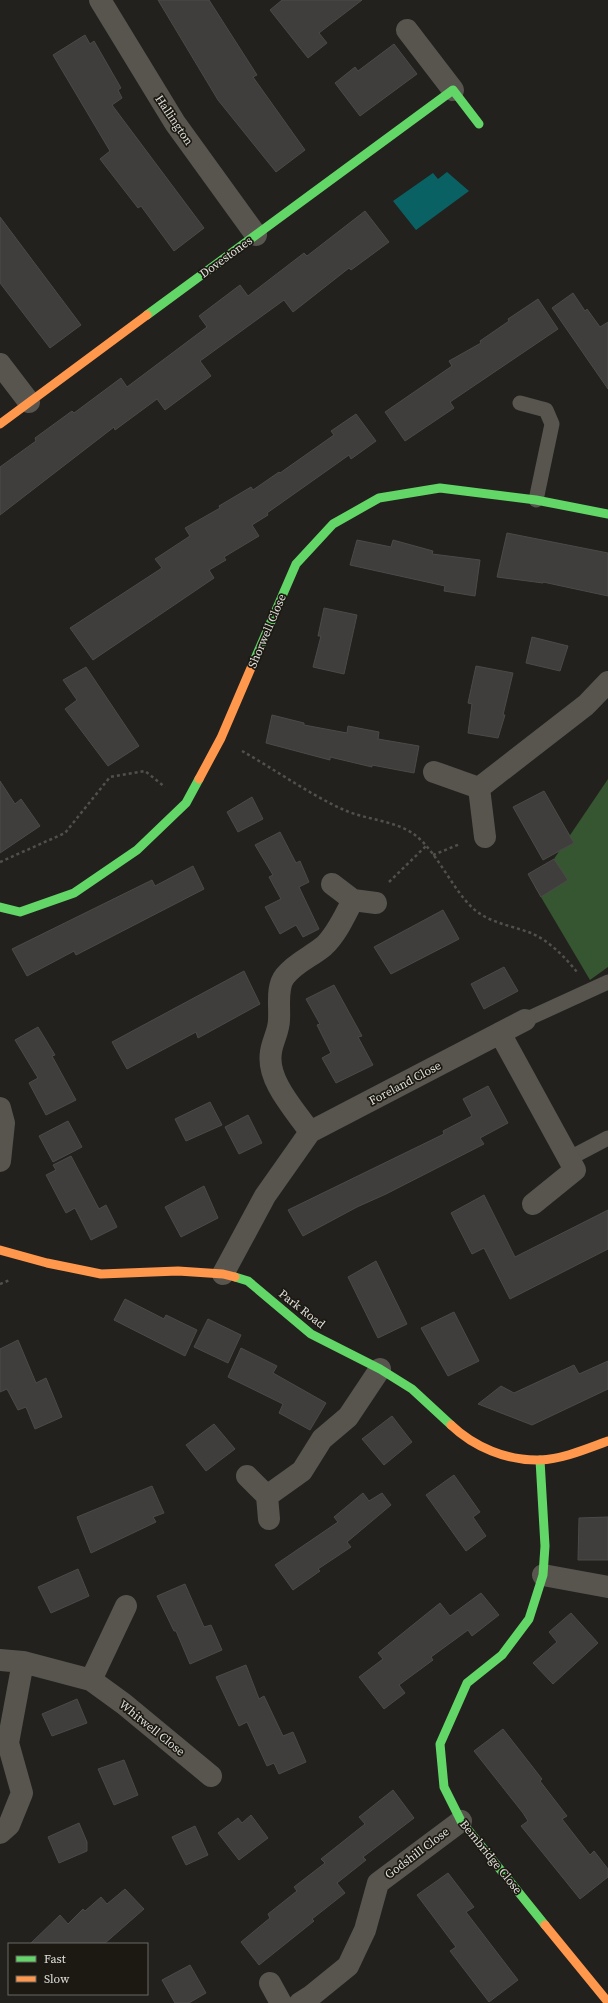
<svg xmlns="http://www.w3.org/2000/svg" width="608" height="2003" font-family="'Source Serif 4',serif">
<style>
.forest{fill:#365531}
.water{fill:#0a6164}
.building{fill:#3f3e3d;stroke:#4c4a49}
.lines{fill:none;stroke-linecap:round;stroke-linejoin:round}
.path{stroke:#52504b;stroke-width:2.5;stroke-dasharray:3 3;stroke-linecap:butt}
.lane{stroke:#57554e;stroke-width:15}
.street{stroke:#57554e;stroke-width:22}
.fast{stroke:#63d668;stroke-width:9}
.slow{stroke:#ff974d;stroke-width:9}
.labels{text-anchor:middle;stroke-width:3.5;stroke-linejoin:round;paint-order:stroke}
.street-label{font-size:12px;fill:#e0dfda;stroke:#1b1912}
</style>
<rect width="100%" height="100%" fill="#22211d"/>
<path class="forest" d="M 608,779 L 608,967 L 590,980 L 535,887 Z"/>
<path class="water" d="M 447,172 L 469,191 L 416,230 L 393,201 L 433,173 L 438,179 Z"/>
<path class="building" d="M 158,0 L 209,0 L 257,75 L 253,77 L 305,150 L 276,172 L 218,100 Z
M 282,0 L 362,0 L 319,33 L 327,43 L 308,58 L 270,10 Z
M 85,35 L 90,44 L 94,41 L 121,88 L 118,90 L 122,98 L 112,105 L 204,228 L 174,251 L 141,206 L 138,208 L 100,159 L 110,151 L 53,55 Z
M 394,44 L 417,74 L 360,116 L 335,83 L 355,67 L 358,71 Z
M 365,211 L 389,242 L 351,270 L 349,268 L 293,312 L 284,300 L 200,361 L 211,376 L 165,410 L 157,399 L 115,430 L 114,427 L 0,515 L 0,467 L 36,441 L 35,438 L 72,411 L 74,413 L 121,378 L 127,387 L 207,327 L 199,316 L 240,285 L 248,296 L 304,253 L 307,256 Z
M 0,217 L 81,325 L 50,348 L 0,283 Z
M 573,293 L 585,311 L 587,309 L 600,327 L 608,322 L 608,389 L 552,308 Z
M 538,299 L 558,329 L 450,402 L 454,408 L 405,441 L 385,412 L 452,366 L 449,361 L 481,343 L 480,341 L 509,321 L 508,319 Z
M 356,414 L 376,441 L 351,459 L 349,455 L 267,513 L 268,515 L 252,525 L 259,536 L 224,557 L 226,560 L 209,570 L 214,578 L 93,660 L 70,628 L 162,568 L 155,559 L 190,536 L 185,528 L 220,508 L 219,506 L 251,487 L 253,490 L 279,472 L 280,473 L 334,435 L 331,431 Z
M 507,533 L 608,553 L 608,596 L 543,582 L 543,583 L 497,577 Z
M 357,540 L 391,547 L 393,540 L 433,551 L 432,554 L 480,560 L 475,596 L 444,591 L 445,586 L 350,565 Z
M 324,608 L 357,615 L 344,674 L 313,667 L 321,636 L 318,636 Z
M 532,637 L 568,646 L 560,671 L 526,663 Z
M 476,666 L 513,673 L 503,715 L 505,715 L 498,738 L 468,733 L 472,704 L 468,703 Z
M 86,667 L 139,746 L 108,766 L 65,709 L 77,700 L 63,680 Z
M 272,715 L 304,723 L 304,725 L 347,733 L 348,726 L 379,732 L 378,739 L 419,746 L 414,773 L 372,765 L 372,767 L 330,757 L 330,760 L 266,743 Z
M 0,781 L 15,804 L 21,799 L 40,826 L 0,853 Z
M 544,791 L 574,843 L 543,860 L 513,807 Z
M 252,797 L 263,819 L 238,832 L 227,812 Z
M 280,832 L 296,863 L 300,861 L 309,882 L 299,887 L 319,929 L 303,937 L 296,925 L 280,934 L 265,907 L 281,899 L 269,877 L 273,875 L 255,845 Z
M 554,859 L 568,880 L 541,897 L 528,874 Z
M 193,866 L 204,889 L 76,955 L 74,951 L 27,976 L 12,949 L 152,880 L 155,886 Z
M 443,910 L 459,939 L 391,974 L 374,947 Z
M 504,967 L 518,991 L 484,1009 L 471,984 Z
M 244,971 L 260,1004 L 198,1038 L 196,1032 L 127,1069 L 112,1042 Z
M 334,985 L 362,1036 L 358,1037 L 373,1065 L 336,1083 L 322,1058 L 331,1053 L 317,1025 L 320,1024 L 306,999 Z
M 38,1027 L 55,1055 L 52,1056 L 76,1100 L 46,1115 L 29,1083 L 38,1078 L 15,1040 Z
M 488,1086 L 508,1123 L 480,1138 L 484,1144 L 386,1194 L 357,1207 L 303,1236 L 288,1210 L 444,1134 L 443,1131 L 472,1116 L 463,1099 Z
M 210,1102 L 222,1125 L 186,1141 L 175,1119 Z
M 248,1115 L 262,1143 L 239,1154 L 225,1127 Z
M 68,1121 L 82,1147 L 53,1162 L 39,1136 Z
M 71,1156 L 99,1209 L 106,1205 L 117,1227 L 91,1240 L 75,1208 L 66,1213 L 46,1175 L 56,1170 L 53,1165 Z
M 204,1186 L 218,1218 L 181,1237 L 165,1207 Z
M 484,1195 L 515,1257 L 608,1210 L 608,1249 L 510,1299 L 484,1248 L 472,1254 L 451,1213 Z
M 376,1261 L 407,1324 L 378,1338 L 348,1277 Z
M 125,1299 L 164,1319 L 166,1315 L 197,1330 L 185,1356 L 114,1320 Z
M 454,1312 L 479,1361 L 448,1376 L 421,1328 Z
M 208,1319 L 241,1335 L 228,1363 L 194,1347 Z
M 18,1340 L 36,1383 L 46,1378 L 62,1417 L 35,1429 L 26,1407 L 18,1410 L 7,1389 L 0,1392 L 0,1349 Z
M 241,1348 L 277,1366 L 273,1373 L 326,1403 L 310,1430 L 279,1413 L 283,1404 L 228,1377 Z
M 608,1361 L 608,1389 L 532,1425 L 478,1404 L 501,1386 L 514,1393 L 574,1365 L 579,1374 Z
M 392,1416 L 412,1442 L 384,1465 L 362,1439 Z
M 214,1424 L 235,1449 L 206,1471 L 186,1445 Z
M 454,1475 L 480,1512 L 473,1517 L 486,1536 L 466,1551 L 426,1495 Z
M 152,1486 L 164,1513 L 153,1517 L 156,1522 L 91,1553 L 77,1517 Z
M 363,1493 L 369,1501 L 382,1493 L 391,1505 L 347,1542 L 351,1547 L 318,1569 L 320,1571 L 293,1590 L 275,1565 L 338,1522 L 334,1517 Z
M 608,1517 L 608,1560 L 578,1560 L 579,1518 Z
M 78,1569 L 89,1596 L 51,1613 L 38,1587 Z
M 185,1584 L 204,1627 L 211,1625 L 222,1650 L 190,1664 L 176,1631 L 174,1631 L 157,1596 Z
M 481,1593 L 499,1615 L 472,1636 L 468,1630 L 431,1657 L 433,1660 L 399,1685 L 405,1693 L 384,1709 L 359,1677 L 383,1659 L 378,1653 L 440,1603 L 450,1616 Z
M 571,1613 L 598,1643 L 553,1684 L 533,1663 L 557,1642 L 549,1632 Z
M 246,1665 L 259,1699 L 264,1696 L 283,1736 L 293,1732 L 306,1762 L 279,1774 L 274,1763 L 267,1766 L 247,1722 L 239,1726 L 216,1677 Z
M 77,1699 L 87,1723 L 52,1736 L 42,1714 Z
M 503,1729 L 542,1779 L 540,1781 L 567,1816 L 562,1819 L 590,1855 L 594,1851 L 608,1869 L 608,1877 L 580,1899 L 521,1826 L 528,1821 L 523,1813 L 474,1751 Z
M 124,1760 L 138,1795 L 114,1805 L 98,1769 Z
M 393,1790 L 414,1818 L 363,1857 L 366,1860 L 337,1883 L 345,1893 L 312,1919 L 314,1921 L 259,1965 L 241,1942 L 270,1918 L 268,1914 L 297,1891 L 294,1887 L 325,1863 L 321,1859 L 365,1824 L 359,1817 Z
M 251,1815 L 268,1838 L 239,1860 L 218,1833 L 238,1818 L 242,1823 Z
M 79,1823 L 87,1842 L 87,1851 L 59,1863 L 48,1837 Z
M 195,1826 L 208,1855 L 186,1865 L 172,1837 Z
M 448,1873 L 474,1907 L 466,1912 L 518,1980 L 489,2002 L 450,1951 L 456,1947 L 417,1895 Z
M 125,1889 L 144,1909 L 104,1944 L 30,1944 L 60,1915 L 68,1924 L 83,1909 L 85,1911 L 101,1897 L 107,1904 Z
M 190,1965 L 206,1993 L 189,2003 L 175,2003 L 162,1980 Z"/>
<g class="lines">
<path class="path" d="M 242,751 C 274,769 309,794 342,809 C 365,820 395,820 415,835 C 440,854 457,901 482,915 C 497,924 515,927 531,933 C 548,940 565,957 577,972
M 433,855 L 460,844
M 0,862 L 65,833 L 110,777 L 145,771 L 165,787
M 389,882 L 426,846
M 0,1284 L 10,1280"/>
<path class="lane" d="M 520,403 L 546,410 L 552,424 L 536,500
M 525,1020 L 608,982
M 568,1159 L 608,1138"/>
<path class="street" d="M 100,0 L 175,123 L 256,235
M 407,30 L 453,90
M 0,364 L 29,402
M 434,772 L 479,788 L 485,837
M 479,788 L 586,705 L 608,682
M 332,884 L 353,900 L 376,903
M 500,1033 L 575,1170 L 533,1204
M 0,1108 L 4,1123 L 0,1161
M 310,1132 C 295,1110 266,1080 271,1052 C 272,1042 279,1031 279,1020 C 280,1006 276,987 285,976 C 296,962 311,957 324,946 C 337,934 345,915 353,900
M 223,1274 L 265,1196 L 310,1132 L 525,1020
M 247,1476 L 267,1496 L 269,1519
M 267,1496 L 302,1471 L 322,1439 L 348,1417 L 380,1369
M 543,1575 L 608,1587
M 0,1660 L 23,1662 L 91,1680 L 124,1704 L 211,1776
M 91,1680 L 126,1606
M 0,1833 L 9,1825 L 22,1793 L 8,1743 L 23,1662
M 270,1983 L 281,2003
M 300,2003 L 311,1996 L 348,1966 L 365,1930 L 378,1883 L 461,1821"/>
<path class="fast" d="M 147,315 L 453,90 L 479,124
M 254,661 L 296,564 L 333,524 L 379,498 L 440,488 L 536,500 L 608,514
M 0,907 L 20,912 L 74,893 L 137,850 L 186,803 L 199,779
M 235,1277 L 248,1281 L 311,1334 L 380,1369 L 412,1389 L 451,1425
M 540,1460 L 545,1546 L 543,1575 L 529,1619 L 502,1655 L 467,1683 L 440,1744 L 444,1787 L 461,1821 L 545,1925"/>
<path class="slow" d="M 0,424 L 147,315
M 199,779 L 221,738 L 254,661
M 0,1250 L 47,1263 L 101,1274 L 178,1271 L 223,1274 L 235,1277
M 451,1425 C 474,1447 507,1461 540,1460 C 563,1459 586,1449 608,1441
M 545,1925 L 608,2002"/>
</g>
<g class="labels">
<g class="street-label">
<text transform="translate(174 120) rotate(56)" y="4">Hallington</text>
<text transform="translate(226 257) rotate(-36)" y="4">Dovestones</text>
<text transform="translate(267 631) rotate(-67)" y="4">Shorwell Close</text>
<text transform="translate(405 1083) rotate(-28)" y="4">Foreland Close</text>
<text transform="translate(302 1309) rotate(38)" y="4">Park Road</text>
<text transform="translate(152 1728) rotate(39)" y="4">Whitwell Close</text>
<text transform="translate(417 1853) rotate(-37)" y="4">Godshill Close</text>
<text transform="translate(491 1857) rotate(51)" y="4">Bembridge Close</text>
</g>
</g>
<rect x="8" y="1943" width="140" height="52" fill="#1b1912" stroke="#6a6862"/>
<rect x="16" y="1956" width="20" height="6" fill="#63d668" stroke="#6a6862"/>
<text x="44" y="1963" font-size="12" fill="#e0dfda">Fast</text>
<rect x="16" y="1976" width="20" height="6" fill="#ff974d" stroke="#6a6862"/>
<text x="44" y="1983" font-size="12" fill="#e0dfda">Slow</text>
</svg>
